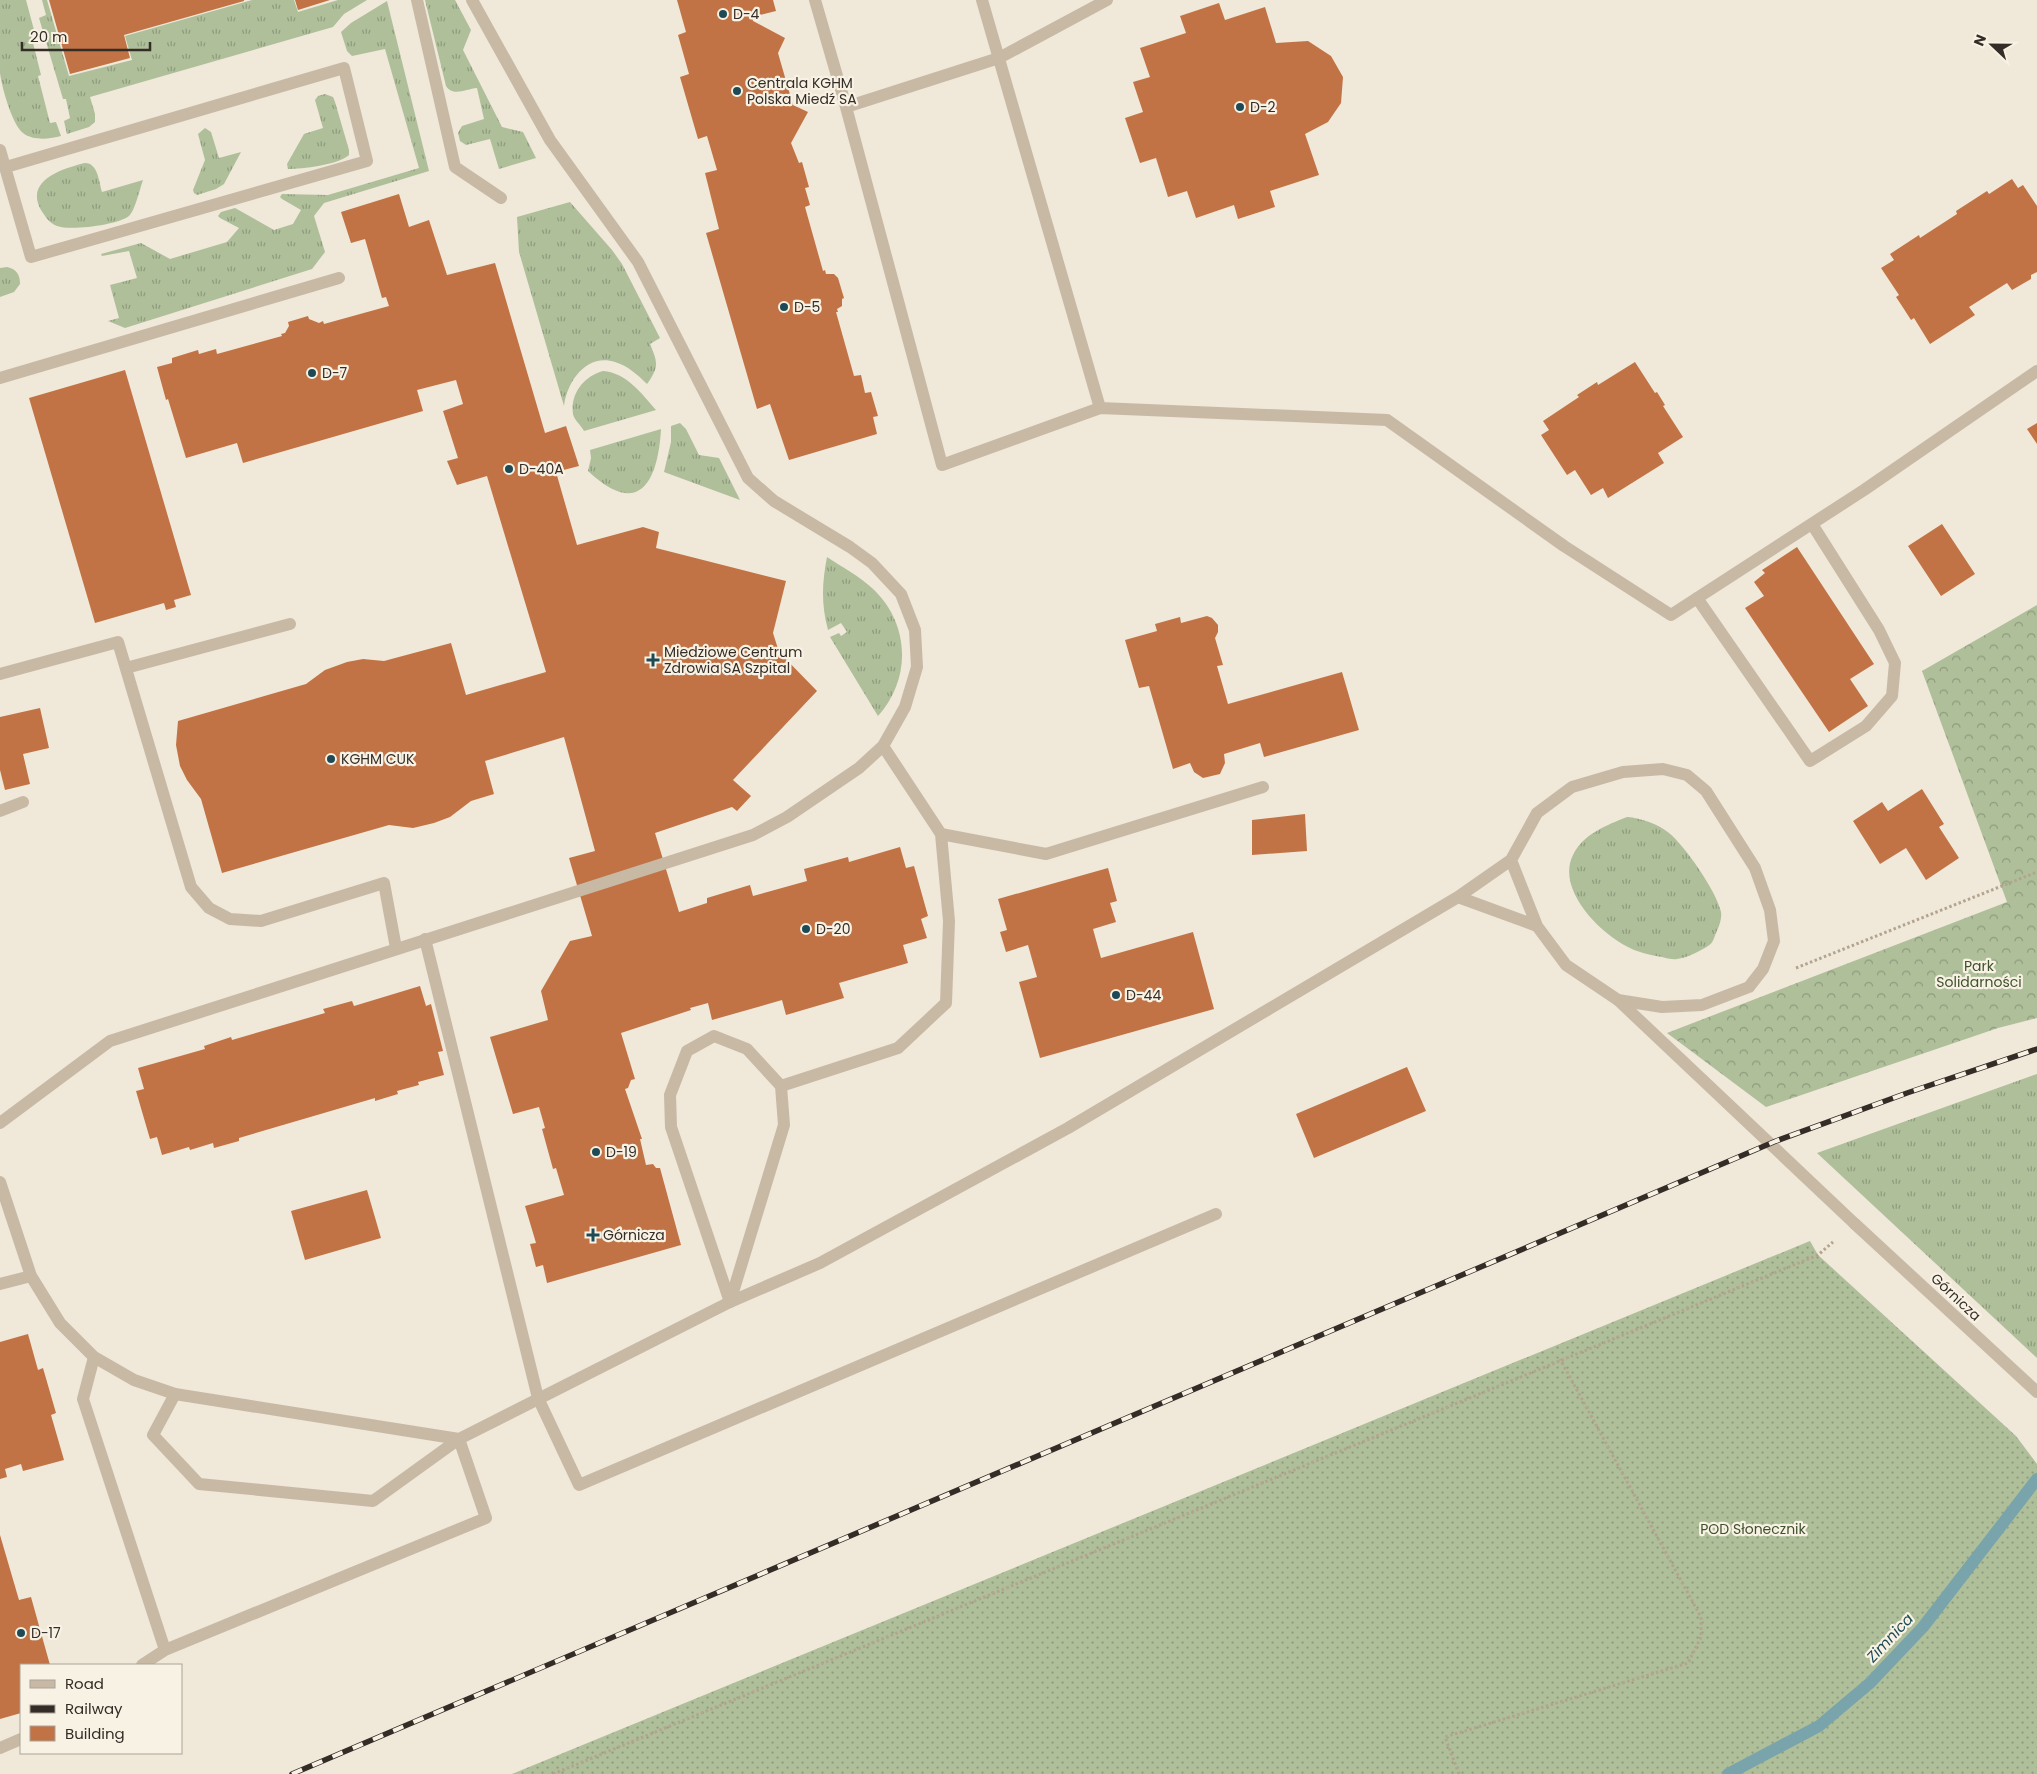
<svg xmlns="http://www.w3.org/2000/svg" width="2037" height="1774" font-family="Poppins,sans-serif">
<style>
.grass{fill:url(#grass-tufts)}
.forest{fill:url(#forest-crowns)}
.garden{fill:url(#garden-dots)}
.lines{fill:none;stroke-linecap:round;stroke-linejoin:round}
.stream{stroke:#79a4ac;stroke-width:12}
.building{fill:#c27345}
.path{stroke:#b3a490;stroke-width:3;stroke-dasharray:2.5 2.5;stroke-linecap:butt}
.service{stroke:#c8b9a5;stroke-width:12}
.pedestrian{stroke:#c8b9a5;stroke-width:12}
.minor{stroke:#c8b9a5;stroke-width:12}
.rail-casing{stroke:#342c26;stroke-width:5.5}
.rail{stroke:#f8f2e5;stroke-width:4;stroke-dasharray:11;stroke-linecap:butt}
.poi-dot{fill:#1d4a54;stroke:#f8f2e5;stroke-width:2}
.labels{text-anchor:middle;stroke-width:4.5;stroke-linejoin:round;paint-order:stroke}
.poi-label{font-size:14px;fill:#342c26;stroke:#f8f2e5;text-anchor:start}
.park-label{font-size:14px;fill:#3f512b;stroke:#f8f2e5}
.street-label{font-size:14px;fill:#342c26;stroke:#f8f2e5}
.water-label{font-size:15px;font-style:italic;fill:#1d4a54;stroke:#f8f2e5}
</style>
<defs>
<pattern id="grass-tufts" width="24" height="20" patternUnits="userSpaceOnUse" patternTransform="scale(1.25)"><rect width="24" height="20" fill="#aebf9a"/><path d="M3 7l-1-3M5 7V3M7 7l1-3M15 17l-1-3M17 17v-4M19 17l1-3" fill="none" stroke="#8e9b7d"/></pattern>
<pattern id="forest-crowns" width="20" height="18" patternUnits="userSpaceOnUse" patternTransform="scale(1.25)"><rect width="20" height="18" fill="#aebf9a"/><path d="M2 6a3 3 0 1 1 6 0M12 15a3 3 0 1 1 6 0" fill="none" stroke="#8e9b7d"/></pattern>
<pattern id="garden-dots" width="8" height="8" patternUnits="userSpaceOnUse" patternTransform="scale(1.25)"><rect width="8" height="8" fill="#aebf9a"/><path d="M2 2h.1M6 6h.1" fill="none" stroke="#8e9b7d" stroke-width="1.8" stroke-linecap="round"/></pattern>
</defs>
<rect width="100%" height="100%" fill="#f0e8d9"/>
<path class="grass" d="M 0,0 L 26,0 L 34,30 L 30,31 L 41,75 L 38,76 L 50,123 L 56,122 L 61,136 C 50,139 33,141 23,133 C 12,124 2,88 0,73 C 0,49 0,24 0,0 Z
M 42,0 L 47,0 L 69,76 L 132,60 L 125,36 L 252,0 L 294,0 L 298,12 L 338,0 L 367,0 L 344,14 L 333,27 L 90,97 L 95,114 L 95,122 L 89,127 L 67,134 L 64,121 L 70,118 L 66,99 L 63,99 L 39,18 L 46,15 Z
M 425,0 L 455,0 L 471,30 L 463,50 L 502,127 L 523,132 L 536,158 L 499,169 L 490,139 L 466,145 L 460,141 L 458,133 L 462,126 L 484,119 L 477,88 C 466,89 453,97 446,86 Z
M 387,1 L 429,171 L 324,203 L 314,216 L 325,252 L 312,269 L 125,328 L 108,321 L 119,318 L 110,285 L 137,278 L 129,251 L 102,256 L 101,254 L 141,243 L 170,259 L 227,242 L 239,228 L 220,218 L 218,216 L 221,212 L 235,208 L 274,230 L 293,224 L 301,210 L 282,199 L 280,197 L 282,194 L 328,195 L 419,168 L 385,49 L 352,56 L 347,51 L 341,32 L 351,23 Z
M 325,94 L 333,97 L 335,102 L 349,150 L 349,155 C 338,165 302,169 288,169 L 287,164 L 304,134 L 323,128 L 315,100 L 318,96 Z
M 205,128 L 211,132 L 219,158 L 241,152 L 224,184 L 216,189 L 197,195 L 194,193 L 193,190 L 205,160 L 198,134 Z
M 85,163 C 98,163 99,182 102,192 L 143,180 C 140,188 135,211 129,216 C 118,225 70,231 57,226 C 49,223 45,216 41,210 C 24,180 64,168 85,163 Z
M 570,202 L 612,250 L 622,264 L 660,338 L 650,344 C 658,363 659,367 647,384 C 638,375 628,366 615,362 C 587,353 567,381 564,406 L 519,252 L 517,217 Z
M 7,267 C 17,269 20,275 20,284 L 14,292 L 0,297 L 0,268 Z
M 603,371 C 627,373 641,393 656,410 L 584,431 C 581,425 574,420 573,414 C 570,394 584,376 603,371 Z
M 680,423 L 686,429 L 699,455 L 719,458 L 740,500 L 664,472 L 671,442 L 671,426 Z
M 661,429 C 658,482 639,519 588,471 L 591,458 L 590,450 Z
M 827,557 C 842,567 859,576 872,588 C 910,623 912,678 878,716 L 830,637 L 839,633 L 841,636 L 847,632 L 841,623 L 828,630 C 821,604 822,583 827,557 Z
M 1627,817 C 1641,818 1658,824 1669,833 C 1685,846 1717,892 1721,912 C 1722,919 1719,927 1716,933 C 1714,938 1713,943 1708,946 C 1700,951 1687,958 1677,959 C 1673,960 1666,958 1662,957 C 1650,955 1636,952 1626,946 C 1599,932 1556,889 1573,855 C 1583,834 1607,825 1627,817 Z
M 2037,1074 L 2037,1358 L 1817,1153 Z"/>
<path class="forest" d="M 2037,605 L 2037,1018 L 1998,1028 L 1766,1107 L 1667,1033 L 2007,902 L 1922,671 Z"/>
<path class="garden" d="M 1810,1241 L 1818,1255 L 2016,1436 L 2037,1464 L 2037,1774 L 512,1774 Z"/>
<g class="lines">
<path class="stream" d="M 1728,1774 L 1819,1726 L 1870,1683 L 1923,1627 L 2037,1479"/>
</g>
<path class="building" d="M 49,0 L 244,0 L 244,1 L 124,35 L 130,58 L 70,74 Z
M 295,0 L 330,0 L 298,10 Z
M 677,0 L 773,0 L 776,11 L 752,17 L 753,21 L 785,38 L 778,53 L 793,105 L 808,112 L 791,143 L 799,163 L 802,162 L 809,187 L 805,188 L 810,205 L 805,207 L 823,271 L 825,270 L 826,274 L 834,274 L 838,278 L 844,298 L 842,299 L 842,306 L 837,309 L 838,312 L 836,312 L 854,376 L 861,375 L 865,393 L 871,392 L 878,416 L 873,417 L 877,434 L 789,460 L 770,404 L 757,409 L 706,233 L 719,229 L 705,173 L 717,170 L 707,136 L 698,139 L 680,77 L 689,74 L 678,35 L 686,32 Z
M 1219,3 L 1225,20 L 1265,7 L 1276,43 L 1308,41 L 1331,56 L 1343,77 L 1341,103 L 1328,122 L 1305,134 L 1319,175 L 1270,191 L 1275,207 L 1238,219 L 1234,205 L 1196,218 L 1187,191 L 1168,197 L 1156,158 L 1140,163 L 1125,118 L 1143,112 L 1133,82 L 1150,77 L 1140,48 L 1186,33 L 1180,16 Z
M 2012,179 L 2018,188 L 2023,185 L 2037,206 L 2037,272 L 2031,275 L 2031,279 L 2012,290 L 2007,283 L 1969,307 L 1975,315 L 1930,344 L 1914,318 L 1911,320 L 1902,306 L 1896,297 L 1899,295 L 1881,268 L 1894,260 L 1890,254 L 1919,235 L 1920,238 L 1957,214 L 1956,211 L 1987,191 L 1989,194 Z
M 399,194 L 409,227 L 429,220 L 447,275 L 495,263 L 545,433 L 566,426 L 579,466 L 556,472 L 577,545 L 643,527 L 659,532 L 656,548 L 786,581 L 773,633 L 779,652 L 817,691 L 733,780 L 751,796 L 737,811 L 732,807 L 655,833 L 679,912 L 707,903 L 707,898 L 750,885 L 753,896 L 807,881 L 804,869 L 848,857 L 849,862 L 900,847 L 906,868 L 914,866 L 928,916 L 921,919 L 927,938 L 903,945 L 908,963 L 839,983 L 844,998 L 786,1015 L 782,1000 L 712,1020 L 708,1003 L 690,1008 L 691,1010 L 621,1033 L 635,1079 L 631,1080 L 628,1088 L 625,1089 L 642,1139 L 640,1139 L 646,1165 L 653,1164 L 656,1168 L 660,1168 L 681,1245 L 547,1283 L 543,1265 L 536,1267 L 530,1244 L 536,1243 L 525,1206 L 564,1195 L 556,1168 L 553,1169 L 542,1129 L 545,1128 L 539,1107 L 513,1114 L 490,1037 L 548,1020 L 541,991 L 570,941 L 592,936 L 569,858 L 595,851 L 564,737 L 485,761 L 494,794 L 471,801 L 450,817 L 434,823 L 413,828 L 389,825 L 222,873 L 201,799 L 187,780 L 180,766 L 176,745 L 178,721 L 306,684 L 325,670 L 347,662 L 363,659 L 384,661 L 451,643 L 466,695 L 546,672 L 487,476 L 457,485 L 447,461 L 458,458 L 443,411 L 463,404 L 456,380 L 417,390 L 423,411 L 243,463 L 237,443 L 186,458 L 168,399 L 166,400 L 157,367 L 172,363 L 172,358 L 198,350 L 199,354 L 216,349 L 217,354 L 282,336 L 281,334 L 285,333 L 289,326 L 288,322 L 308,316 L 309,319 L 319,323 L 323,321 L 324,324 L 389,306 L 386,297 L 382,298 L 365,239 L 351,243 L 341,212 Z
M 1635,362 L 1655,393 L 1657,392 L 1665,405 L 1663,406 L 1683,437 L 1658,453 L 1664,463 L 1608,498 L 1603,488 L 1591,495 L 1575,470 L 1567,475 L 1541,435 L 1549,430 L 1543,421 L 1579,397 L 1577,395 L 1597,382 L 1598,385 Z
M 125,370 L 191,595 L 174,600 L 176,607 L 166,610 L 164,603 L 95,623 L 29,398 Z
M 2037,423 L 2037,444 L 2027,429 Z
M 1942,524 L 1975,574 L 1941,596 L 1908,546 Z
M 1797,547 L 1874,664 L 1850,679 L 1868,706 L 1829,732 L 1745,608 L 1764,596 L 1754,582 L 1765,573 L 1762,570 Z
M 1207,616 L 1212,618 L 1218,625 L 1218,632 L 1215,638 L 1223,665 L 1217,666 L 1228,704 L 1342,672 L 1359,730 L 1264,757 L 1260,743 L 1224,754 L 1225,763 L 1220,774 L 1203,778 L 1194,772 L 1190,763 L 1173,769 L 1149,686 L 1139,688 L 1125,640 L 1157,631 L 1155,624 L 1180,617 L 1181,623 Z
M 40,708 L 49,748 L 23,754 L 30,784 L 5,790 L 0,770 L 0,717 Z
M 1922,789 L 1944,824 L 1939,827 L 1959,858 L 1926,880 L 1906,848 L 1880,864 L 1853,821 L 1882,802 L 1888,811 Z
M 1305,814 L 1307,851 L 1252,855 L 1252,820 Z
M 1108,868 L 1117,901 L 1110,903 L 1116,922 L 1093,929 L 1101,958 L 1193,932 L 1214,1009 L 1040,1058 L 1019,982 L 1037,977 L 1028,945 L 1006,952 L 1000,932 L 1007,930 L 998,899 Z
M 420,986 L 426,1006 L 431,1004 L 443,1051 L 438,1052 L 444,1075 L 418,1082 L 419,1085 L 397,1091 L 398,1094 L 375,1101 L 375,1098 L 239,1138 L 239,1141 L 214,1148 L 213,1143 L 190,1150 L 189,1147 L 162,1155 L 157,1137 L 150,1139 L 136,1091 L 144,1089 L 138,1068 L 205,1049 L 204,1046 L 231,1037 L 232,1040 L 325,1013 L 323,1009 L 352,1001 L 354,1006 Z
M 1407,1067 L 1426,1111 L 1314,1158 L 1296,1114 Z
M 367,1190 L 381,1238 L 305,1260 L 291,1211 Z
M 28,1334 L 38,1370 L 43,1368 L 56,1413 L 51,1415 L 64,1460 L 23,1471 L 21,1464 L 5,1469 L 7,1477 L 0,1479 L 0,1342 Z
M 0,1535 L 19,1600 L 31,1597 L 50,1665 L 21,1665 L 21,1713 L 0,1719 Z"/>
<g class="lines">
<path class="path" d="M 1796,968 L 2037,872
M 553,1774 L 1818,1255 L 1833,1242
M 1459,1774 L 1445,1737 L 1688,1663 L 1701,1637 L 1701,1617 L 1560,1359"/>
<path class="service" d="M 417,0 L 455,167 L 501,198
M 815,0 L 846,107 L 942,465 L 1100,408 L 1387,420 L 1564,546 L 1671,615 L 1864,490 L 2037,371
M 982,0 L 1100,408
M 846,107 L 999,58 L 1107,0
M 0,150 L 31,257 L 367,161 L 344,68 L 6,167
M 0,378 L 339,278
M 1697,598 L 1810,761 L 1866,726 L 1892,696 L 1895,663 L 1879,630 L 1812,524
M 126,668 L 290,624
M 0,674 L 118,642 L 191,887 L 209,908 L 230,919 L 261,921 L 384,883 L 396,948
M 0,811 L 23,802
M 941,834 L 1046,854 L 1263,787
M 425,939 L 538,1398 L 579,1485 L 1216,1214
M 730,1302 L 784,1125 L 781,1086 L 898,1048 L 946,1003 L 949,921 L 941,834 L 883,746
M 730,1302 L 671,1127 L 670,1095 L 687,1051 L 714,1036 L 747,1049 L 781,1086
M 94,1357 L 83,1399 L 165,1650 L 486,1518 L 459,1439 L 373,1501 L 199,1484 L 153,1435 L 175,1394
M 142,1665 L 165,1650
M 0,1748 L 21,1739"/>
<path class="pedestrian" d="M 1618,1000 L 1855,1224"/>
<path class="minor" d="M 1663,769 L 1687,775 L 1706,791 L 1755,868 L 1770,910 L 1774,941 L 1763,969 L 1749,987 L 1702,1005 L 1662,1007 L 1618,1000 L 1566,965 L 1537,926 L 1511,860 L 1537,813 L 1572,787 L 1623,772 Z
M 1458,897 L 1511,860
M 0,1123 L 110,1041 L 753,835 L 787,817 L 859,768 L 883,746 L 905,707 L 917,667 L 915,630 L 901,594 L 872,563 L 850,547 L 774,501 L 748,478 L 638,262 L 550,140 L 472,0
M 0,1182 L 31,1276
M 1855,1224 L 2037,1392
M 0,1284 L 31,1276 L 60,1323 L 94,1357 L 134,1380 L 175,1394 L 459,1439 L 730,1302 L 820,1263 L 1068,1128 L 1458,897 L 1537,926"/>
<g class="rail-casing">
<path id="rail" d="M 292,1774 L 1776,1141 L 1907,1093 L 2037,1049"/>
</g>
<use href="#rail" class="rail"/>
</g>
<g class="poi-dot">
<circle cx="723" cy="14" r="5"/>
<circle cx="737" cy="91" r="5"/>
<circle cx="1240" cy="107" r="5"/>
<circle cx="784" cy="307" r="5"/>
<circle cx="312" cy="373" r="5"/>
<circle cx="509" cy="469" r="5"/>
<path d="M650.5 652.5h5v5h5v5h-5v5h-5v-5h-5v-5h5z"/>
<circle cx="331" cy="759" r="5"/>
<circle cx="806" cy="929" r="5"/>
<circle cx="1116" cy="995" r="5"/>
<circle cx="596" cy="1152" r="5"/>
<path d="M590.5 1227.5h5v5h5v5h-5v5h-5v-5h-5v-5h5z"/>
<circle cx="21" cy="1633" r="5"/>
</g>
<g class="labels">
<g class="poi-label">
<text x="733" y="19">D-4</text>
<text x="747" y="88">Centrala KGHM<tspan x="747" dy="16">Polska Miedź SA</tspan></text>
<text x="1250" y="112">D-2</text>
<text x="794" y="312">D-5</text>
<text x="322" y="378">D-7</text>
<text x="519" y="474">D-40A</text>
<text x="664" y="657">Miedziowe Centrum<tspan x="664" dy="16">Zdrowia SA Szpital</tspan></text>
<text x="341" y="764">KGHM CUK</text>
<text x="816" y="934">D-20</text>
<text x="1126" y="1000">D-44</text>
<text x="606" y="1157">D-19</text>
<text x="603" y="1240">Górnicza</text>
<text x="31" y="1638">D-17</text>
</g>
<g class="park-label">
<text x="1979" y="971">Park<tspan x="1979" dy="16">Solidarności</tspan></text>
<text x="1753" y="1534">POD Słonecznik</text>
</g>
<g class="street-label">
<text transform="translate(1956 1297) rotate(43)" y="5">Górnicza</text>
</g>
<g class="water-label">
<text transform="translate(1890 1638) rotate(-47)" y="5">Zimnica</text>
</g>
</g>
<rect x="20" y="1664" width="162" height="90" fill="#f8f2e5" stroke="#aaa399"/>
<rect x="30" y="1680" width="25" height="8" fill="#c8b9a5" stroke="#aaa399"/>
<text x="65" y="1689" font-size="15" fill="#342c26">Road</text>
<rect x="30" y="1705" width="25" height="8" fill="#342c26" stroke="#aaa399"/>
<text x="65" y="1714" font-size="15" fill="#342c26">Railway</text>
<rect x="30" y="1726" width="25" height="15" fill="#c27345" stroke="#aaa399"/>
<text x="65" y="1739" font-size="15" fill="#342c26">Building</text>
<g transform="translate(1992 45) rotate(292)" stroke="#f8f2e5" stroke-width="4" paint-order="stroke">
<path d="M0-4L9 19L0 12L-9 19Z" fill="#342c26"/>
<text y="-8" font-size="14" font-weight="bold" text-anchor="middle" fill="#342c26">N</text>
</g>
<path d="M22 42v8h128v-8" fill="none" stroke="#342c26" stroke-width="2.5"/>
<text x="30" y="42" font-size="15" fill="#342c26" stroke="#f8f2e5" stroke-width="4" paint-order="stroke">20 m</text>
</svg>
